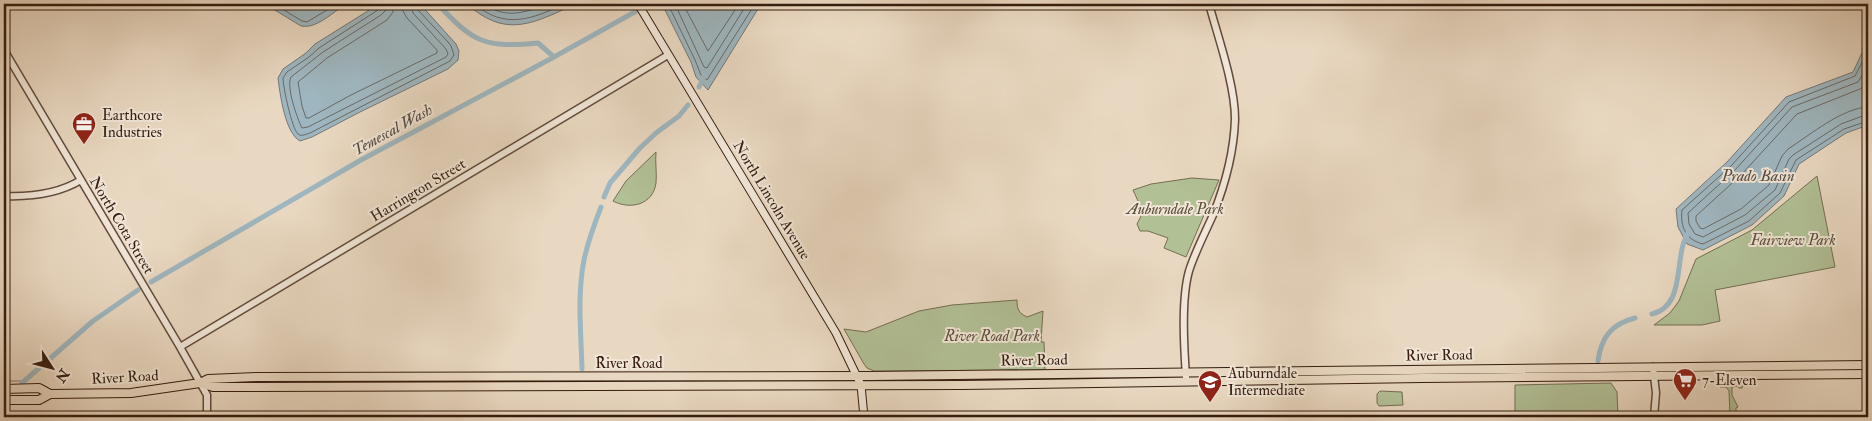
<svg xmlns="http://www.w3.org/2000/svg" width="1872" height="421" font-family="'IM FELL Double Pica',serif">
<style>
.green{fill:#b2c096;stroke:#746e52}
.water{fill:#9eb6bf;stroke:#747879}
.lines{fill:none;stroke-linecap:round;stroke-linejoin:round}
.shore{stroke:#6a6967;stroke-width:1}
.stream{stroke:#747879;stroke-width:1}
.canal{stroke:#9eb6bf;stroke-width:5}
.tertiary-casing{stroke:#624b3c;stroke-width:9}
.secondary-casing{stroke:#351c0f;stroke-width:9}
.primary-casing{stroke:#351c0f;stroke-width:10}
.tertiary{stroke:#f1e6d7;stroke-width:6}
.secondary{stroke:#f1e6d7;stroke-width:7}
.primary{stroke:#e9d8c1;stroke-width:8}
.labels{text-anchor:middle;stroke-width:4;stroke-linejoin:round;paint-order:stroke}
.poi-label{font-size:15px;fill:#351c0f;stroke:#f1e6d7;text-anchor:start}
.street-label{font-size:15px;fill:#351c0f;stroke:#f1e6d7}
.park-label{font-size:15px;font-style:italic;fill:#5a4d38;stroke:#f1e6d7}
.water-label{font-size:16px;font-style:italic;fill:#544a44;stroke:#f1e6d7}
</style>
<rect width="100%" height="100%" fill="#e9d8c1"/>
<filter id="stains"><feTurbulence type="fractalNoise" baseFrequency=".004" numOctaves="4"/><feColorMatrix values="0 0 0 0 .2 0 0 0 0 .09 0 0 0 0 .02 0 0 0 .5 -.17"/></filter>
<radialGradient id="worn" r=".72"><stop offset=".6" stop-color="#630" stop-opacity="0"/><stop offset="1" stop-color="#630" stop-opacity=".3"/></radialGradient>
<path class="green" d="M 656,152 C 655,162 657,173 656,183 C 653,205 630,210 613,201 L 626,181 Z
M 1817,176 L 1835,267 L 1715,290 L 1720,321 L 1702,325 L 1654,325 L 1670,313 L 1679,301 L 1696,259 L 1752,230 Z
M 1192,178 L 1219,180 L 1186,257 L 1164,248 L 1168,238 L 1148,231 L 1140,231 L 1137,224 L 1143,212 L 1133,190 L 1151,184 Z
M 1017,300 C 1017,310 1019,313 1027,317 L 1043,311 L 1041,342 L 1044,342 L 1045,370 L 874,371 L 867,368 L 864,364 L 844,329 L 866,332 L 919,311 L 952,305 Z
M 1720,382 L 1753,382 L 1754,383 L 1753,387 L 1751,385 L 1743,385 L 1742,388 L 1739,388 L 1738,386 L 1732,387 L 1732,395 L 1738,407 L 1736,408 L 1736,413 L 1741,414 L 1740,417 L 1738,414 L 1733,413 L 1733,417 L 1730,417 L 1729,391 L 1726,387 L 1720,387 Z
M 1611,383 L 1617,392 L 1618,417 L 1515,417 L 1515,385 Z
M 1380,391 L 1402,392 L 1403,405 L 1379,406 L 1377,403 L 1377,394 Z"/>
<path class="water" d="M 265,4 L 346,4 C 333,12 317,29 301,26 Z
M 379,4 L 420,4 L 456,44 L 459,51 L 458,60 L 448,69 L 360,112 L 312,137 L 300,141 C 285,133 280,94 278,78 L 283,69 L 306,53 L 315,44 Z
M 467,4 L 570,4 L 567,8 C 528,26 503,36 467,4 Z
M 662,4 L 761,4 L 708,90 L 696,77 L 691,62 Z
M 1868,40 L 1868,125 L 1846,133 L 1799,164 L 1784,196 L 1752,225 L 1703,250 L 1687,244 L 1678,227 L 1676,209 L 1727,162 L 1786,97 L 1853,72 Z"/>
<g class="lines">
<path class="shore" d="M 274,4 L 302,21 L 307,22 L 337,4
M 380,4 L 378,10 L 319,48 L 309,57 L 287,72 L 283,78 C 283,87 292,129 298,134 C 302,137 306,134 310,133 L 450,61 L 454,55 L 451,46 L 448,42 L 417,9 L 416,4
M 387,4 L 385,11 L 381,15 L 323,52 L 291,77 C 286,87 297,118 302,128 L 308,127 L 446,57 L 448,54 L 446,49 L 413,13 L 410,4
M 394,4 L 393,12 L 387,20 L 327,58 L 298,82 L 302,106 L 306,118 L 309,118 L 351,95 L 437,53 L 437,50 L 407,18 L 403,11 L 402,4
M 475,4 C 504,30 533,19 564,4
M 484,4 C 507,20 525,12 549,4
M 668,4 L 695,60 L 701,75 L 707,80 L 755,4
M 675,4 L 704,67 L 707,68 L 747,4
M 683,4 L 708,51 L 739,4
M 1868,51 L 1855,76 L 1789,102 L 1731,166 L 1682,210 C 1680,227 1686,240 1703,244 L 1749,221 L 1780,193 L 1796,160 L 1844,129 L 1868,121
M 1868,66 L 1858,82 L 1792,107 L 1735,170 L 1688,213 L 1689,224 L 1695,234 L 1703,237 L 1745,215 L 1775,190 L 1789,159 L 1793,155 L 1841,124 L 1868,114
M 1868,82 L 1860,89 L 1797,114 L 1741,175 L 1696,216 L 1696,221 L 1700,228 L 1703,229 L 1741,209 L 1769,185 L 1782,156 L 1788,149 C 1810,135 1842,108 1868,107"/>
<path class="stream" d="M 8,381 L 25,381"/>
<path class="canal" d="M 438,4 C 473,43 486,48 538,43 L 554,57
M 699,87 L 704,76
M 604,197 L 610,183 L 640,148 L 656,133 L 679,116 L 688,105
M 151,282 L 361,160 L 554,57 L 649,4
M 1652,314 C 1687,305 1673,257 1688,233
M 1598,361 C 1601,338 1611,324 1635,318
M 582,369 C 581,333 577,295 584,260 C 588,241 594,225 601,207
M 22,383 L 93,321 L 138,290"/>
<g class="tertiary-casing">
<path id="tertiary" d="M 4,50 L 180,347 L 207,395 L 207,417
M 4,196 C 30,197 58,194 81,180
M 180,347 L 668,55
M 1653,367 L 1656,393 L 1654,417
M 1186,377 C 1184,347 1181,300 1189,271 C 1195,252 1205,233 1213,215 C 1225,185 1234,151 1235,119 C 1235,85 1218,37 1209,4"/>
</g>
<g class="secondary-casing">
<path id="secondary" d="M 638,4 L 836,333 L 861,385 L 864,417"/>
</g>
<g class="primary-casing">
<path id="primary" d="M 200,383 L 208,379 L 257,377 L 870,376 L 1868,365
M 4,389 L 39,388 L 50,394 L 131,393 L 200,383 L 213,387 L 961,385 L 1423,378 L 1868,374
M 4,400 L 39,400 L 50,394"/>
</g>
<use href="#tertiary" class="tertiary"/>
<use href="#secondary" class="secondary"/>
<use href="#primary" class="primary"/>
</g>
<defs>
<g id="office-pin" transform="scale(1.25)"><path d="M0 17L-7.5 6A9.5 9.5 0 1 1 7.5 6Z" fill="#8f2418" stroke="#f1e6d7"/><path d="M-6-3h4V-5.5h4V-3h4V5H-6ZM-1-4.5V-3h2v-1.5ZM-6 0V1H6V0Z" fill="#fff"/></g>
<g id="supermarket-pin" transform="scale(1.25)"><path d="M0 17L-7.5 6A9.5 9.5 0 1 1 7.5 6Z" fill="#8f2418" stroke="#f1e6d7"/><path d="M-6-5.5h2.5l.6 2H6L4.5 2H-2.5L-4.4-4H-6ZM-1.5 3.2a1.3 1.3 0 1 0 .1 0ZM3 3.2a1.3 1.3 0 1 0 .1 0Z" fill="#fff"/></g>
<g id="school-pin" transform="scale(1.25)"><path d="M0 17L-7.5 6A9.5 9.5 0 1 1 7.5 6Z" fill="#8f2418" stroke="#f1e6d7"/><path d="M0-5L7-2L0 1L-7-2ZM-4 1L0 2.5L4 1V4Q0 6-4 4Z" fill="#fff"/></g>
</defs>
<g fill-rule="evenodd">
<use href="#office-pin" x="84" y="124"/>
<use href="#supermarket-pin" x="1685" y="380"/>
<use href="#school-pin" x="1210" y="382"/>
</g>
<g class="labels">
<g class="poi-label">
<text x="102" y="120">Earthcore<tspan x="102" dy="17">Industries</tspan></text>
<text x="1228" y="378">Auburndale<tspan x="1228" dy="17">Intermediate</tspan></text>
<text x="1702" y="385">7-Eleven</text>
</g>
<g class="street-label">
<text transform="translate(418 190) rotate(-31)" y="5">Harrington Street</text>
<text transform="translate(772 200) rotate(59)" y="5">North Lincoln Avenue</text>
<text transform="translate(122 225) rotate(59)" y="5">North Cota Street</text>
<text transform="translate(1439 355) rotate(-1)" y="5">River Road</text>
<text transform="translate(1034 360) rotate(-1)" y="5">River Road</text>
<text x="629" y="368">River Road</text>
<text transform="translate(125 377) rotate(-3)" y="5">River Road</text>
</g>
<g class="park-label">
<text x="1175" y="214">Auburndale Park</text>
<text x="1793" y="245">Fairview Park</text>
<text x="992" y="341">River Road Park</text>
</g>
<g class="water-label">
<text transform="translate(392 129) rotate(-29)" y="6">Temescal Wash</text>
<text x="1758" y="181">Prado Basin</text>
</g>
</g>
<rect width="1872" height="421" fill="none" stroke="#e9d8c1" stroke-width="20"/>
<rect x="5" y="5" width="1862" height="411" fill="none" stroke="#351c0f" stroke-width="2.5"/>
<rect x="10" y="10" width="1852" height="401" fill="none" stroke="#351c0f"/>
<g transform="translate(52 368) rotate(126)" stroke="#f1e6d7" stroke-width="4" paint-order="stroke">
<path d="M0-4L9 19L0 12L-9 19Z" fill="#351c0f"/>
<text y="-8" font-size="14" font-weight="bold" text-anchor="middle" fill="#351c0f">N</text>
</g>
<rect width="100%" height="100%" filter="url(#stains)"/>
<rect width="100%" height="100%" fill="url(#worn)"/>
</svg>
